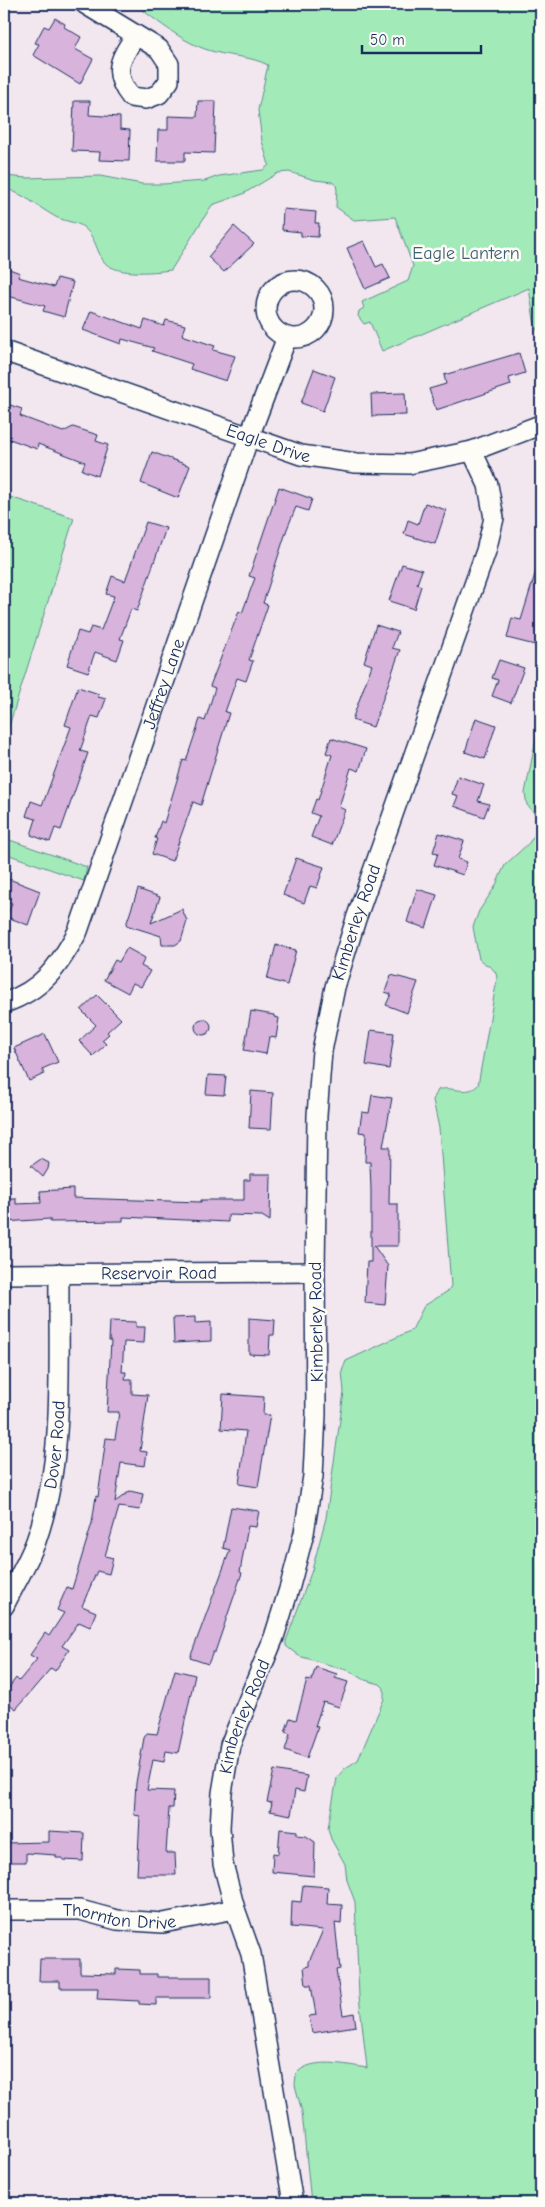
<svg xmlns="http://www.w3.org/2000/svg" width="545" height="2207" font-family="'Comic Neue',sans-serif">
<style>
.green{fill:#a2ebb9;stroke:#5e8d8c}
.building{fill:#d8b3dc;stroke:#1b2f5e}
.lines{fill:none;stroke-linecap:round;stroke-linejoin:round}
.minor-casing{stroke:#1b2f5e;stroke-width:22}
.minor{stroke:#fdfcf7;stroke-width:19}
.labels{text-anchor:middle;stroke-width:5;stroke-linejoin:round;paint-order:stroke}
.park-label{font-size:18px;fill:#3d5e75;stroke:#fdfcf7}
.street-label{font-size:18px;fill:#1b2f5e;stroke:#fdfcf7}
</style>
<rect width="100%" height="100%" fill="#f2e6ef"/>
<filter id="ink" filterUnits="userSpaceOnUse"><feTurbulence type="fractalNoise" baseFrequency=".02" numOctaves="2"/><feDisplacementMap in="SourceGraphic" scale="10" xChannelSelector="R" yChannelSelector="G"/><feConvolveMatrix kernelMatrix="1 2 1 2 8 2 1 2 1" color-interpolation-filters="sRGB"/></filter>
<g filter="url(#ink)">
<path class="green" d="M 134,4 L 541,4 L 541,341 L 534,320 L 529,288 L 382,351 L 370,322 L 364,324 L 358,316 L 359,311 L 364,308 L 362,302 L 408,281 L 413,266 L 395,217 L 354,220 L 336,207 L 337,190 L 336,185 L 332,182 L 315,180 L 289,172 L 278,173 L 243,194 L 212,205 L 171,270 C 154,272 112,277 102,259 C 95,246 95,236 82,226 C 76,222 62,221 54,216 C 35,205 26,195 4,188 L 5,176 L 26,178 L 100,176 L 142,184 L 163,184 L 205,181 L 219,176 L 263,170 L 269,165 L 262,141 L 258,110 L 268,65 C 250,56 233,57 215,52 C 185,45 158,21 134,4 Z
M 4,495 L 74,518 L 4,742 Z
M 541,714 L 541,2203 L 351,2203 L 351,2201 L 311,2203 L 302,2112 L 295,2085 L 296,2074 C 311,2056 347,2065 367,2068 L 359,1996 L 355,1902 L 347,1880 L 345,1864 L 331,1839 L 328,1828 L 337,1778 L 344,1769 L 358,1760 L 384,1699 L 384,1688 L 380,1684 L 365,1680 L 350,1671 L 299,1656 L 286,1646 L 286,1641 L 312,1570 L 326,1518 L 344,1392 L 342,1371 L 346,1361 L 412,1330 L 424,1306 L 448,1291 L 451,1286 L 439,1128 L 433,1100 L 438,1090 C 451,1085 467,1097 478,1085 L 497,979 C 497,967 486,966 479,959 L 473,927 L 479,911 L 495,887 L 505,865 L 529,843 L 538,829 L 538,817 L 527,805 L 525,793 Z
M 4,838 L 87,867 L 84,881 L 4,853 Z"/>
<path class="building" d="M 55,18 L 65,24 L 64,27 L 81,37 L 75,49 L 93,59 L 80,84 L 33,55 L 39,44 L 35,43 L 44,26 L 49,28 Z
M 74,101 L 90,101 L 89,115 L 120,117 L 120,129 L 130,130 L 129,161 L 99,160 L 100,152 L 72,151 Z
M 198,101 L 216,101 L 214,153 L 185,152 L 185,161 L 157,161 L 158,130 L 168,130 L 168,116 L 197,117 Z
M 283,209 L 316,212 L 315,223 L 319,223 L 318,237 L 301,236 L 301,232 L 282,230 Z
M 234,226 L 254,244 L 224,272 L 208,257 Z
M 364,241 L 376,267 L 383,264 L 390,278 L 365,289 L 347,248 Z
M 4,267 L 20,273 L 18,277 L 54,287 L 57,278 L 73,282 L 64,317 L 43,311 L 45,306 L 4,295 Z
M 91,311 L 142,329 L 145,320 L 164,326 L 166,320 L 185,325 L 182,335 L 215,346 L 213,350 L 235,356 L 226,381 L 190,369 L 192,364 L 152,351 L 154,348 L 122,339 L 121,344 L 83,330 Z
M 519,353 L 525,373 L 509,378 L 511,385 L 436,410 L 429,389 L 446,384 L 444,375 Z
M 314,369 L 335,377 L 323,411 L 301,403 Z
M 405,393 L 406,415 L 372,416 L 371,394 Z
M 4,403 L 22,409 L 20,416 L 63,432 L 73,427 L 98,435 L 96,441 L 108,445 L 98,476 L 82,470 L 85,462 L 38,444 L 37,449 L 4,437 Z
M 152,452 L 190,466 L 178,498 L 141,483 Z
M 279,487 L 312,499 L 308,511 L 296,507 L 287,529 L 263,603 L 268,605 L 249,660 L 253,661 L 246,681 L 237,678 L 225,712 L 229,713 L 201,805 L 193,802 L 172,861 L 152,854 L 157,839 L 155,838 L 161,821 L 164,823 L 183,760 L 186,761 L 200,719 L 205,721 L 215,688 L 210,686 L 239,611 L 242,613 L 255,578 L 249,576 Z
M 425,503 L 446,510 L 435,544 L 404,534 L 408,520 L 418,524 Z
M 146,522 L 166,528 L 137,611 L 131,609 L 120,639 L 124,640 L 117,660 L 95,652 L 88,672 L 67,665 L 78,631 L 88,634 L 91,627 L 101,630 L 114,596 L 106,594 L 112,576 L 125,581 Z
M 539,561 L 541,561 L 541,621 L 535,645 L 507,638 L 512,618 L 521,620 Z
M 402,564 L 422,570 L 417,584 L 421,586 L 414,609 L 389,601 Z
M 376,625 L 398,632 L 392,648 L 400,650 L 373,727 L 352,720 L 372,665 L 364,662 Z
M 499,660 L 524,668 L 511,703 L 492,696 L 498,680 L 492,678 Z
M 78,687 L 99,694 L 98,697 L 106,699 L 99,718 L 92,716 L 80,751 L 88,753 L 61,830 L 55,828 L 50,842 L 31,835 L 36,819 L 26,816 L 31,801 L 42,805 L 45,798 L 71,727 L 65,725 Z
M 476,718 L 496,725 L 485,759 L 465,752 Z
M 331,738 L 366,749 L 359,771 L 351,768 L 339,807 L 345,810 L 332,845 L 311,837 L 319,816 L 311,813 L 316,799 L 318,800 L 332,755 L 326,753 Z
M 458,776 L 484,785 L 478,801 L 489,804 L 484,817 L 454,806 L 458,796 L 452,794 Z
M 439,833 L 464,841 L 458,859 L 467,862 L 463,875 L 434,865 L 438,853 L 433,852 Z
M 296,858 L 324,867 L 317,888 L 310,886 L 304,903 L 283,895 Z
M 9,879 L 40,891 L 28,925 L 7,917 L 12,903 L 4,901 L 4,895 Z
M 138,889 L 160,897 L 151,923 L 182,909 L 187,921 L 181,941 L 175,945 L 162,945 L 161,936 L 126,925 Z
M 417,889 L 437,895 L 426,928 L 407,922 Z
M 276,945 L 296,950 L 287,985 L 267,979 Z
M 127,948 L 145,958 L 141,966 L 150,971 L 141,987 L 133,983 L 128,993 L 104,980 L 115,960 L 119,962 Z
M 391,975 L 418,982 L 407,1013 L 386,1005 L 391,994 L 385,992 Z
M 97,995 L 121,1019 L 107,1032 L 109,1034 L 102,1040 L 106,1044 L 93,1056 L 79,1041 L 96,1025 L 81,1010 Z
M 251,1011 L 274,1015 L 274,1017 L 279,1018 L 276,1038 L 269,1037 L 266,1054 L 244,1050 Z
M195 1027a8 8 0 1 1 16 0a8 8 0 1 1-16 0Z
M 371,1030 L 394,1033 L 389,1069 L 366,1065 Z
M 45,1034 L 58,1062 L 42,1069 L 44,1074 L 29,1081 L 14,1048 Z
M 208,1075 L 226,1076 L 224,1095 L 206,1094 Z
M 251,1091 L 273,1093 L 271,1129 L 249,1128 Z
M 372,1095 L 392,1098 L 383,1147 L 390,1147 L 389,1204 L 398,1204 L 398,1246 L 374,1246 L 388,1266 L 385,1305 L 365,1303 L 367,1262 L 371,1262 L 371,1190 L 370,1162 L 365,1162 L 366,1133 L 359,1132 L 362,1112 L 369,1113 Z
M 41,1159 L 49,1163 L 48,1169 L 43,1177 L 31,1166 Z
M 250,1174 L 271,1174 L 270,1221 L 262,1216 L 228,1215 L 228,1222 L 123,1217 L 123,1221 L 50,1222 L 50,1219 L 4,1222 L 4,1198 L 16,1198 L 16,1204 L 41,1203 L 40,1191 L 73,1189 L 73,1198 L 201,1202 L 201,1200 L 244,1200 L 244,1180 L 250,1180 Z
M 195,1317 L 195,1323 L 211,1322 L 211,1341 L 174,1343 L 173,1318 Z
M 249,1318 L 275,1320 L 274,1335 L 270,1335 L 269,1355 L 249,1354 Z
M 110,1321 L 136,1322 L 136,1327 L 145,1327 L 144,1343 L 124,1342 L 122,1372 L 126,1372 L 125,1379 L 132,1379 L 132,1394 L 148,1395 L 140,1451 L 147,1452 L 145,1466 L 121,1463 L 115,1502 L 130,1491 L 143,1494 L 140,1510 L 119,1507 L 105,1556 L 113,1558 L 109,1574 L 97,1571 L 82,1606 L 96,1612 L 90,1627 L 79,1622 L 62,1646 L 69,1650 L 55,1671 L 51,1668 L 16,1709 L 4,1700 L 4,1694 L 16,1678 L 19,1681 L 37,1659 L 30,1655 L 45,1633 L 49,1636 L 64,1613 L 57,1610 L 67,1587 L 72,1589 L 92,1523 L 96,1496 L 98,1497 L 106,1438 L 115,1439 L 119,1412 L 107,1412 L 111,1341 L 109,1341 Z
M 223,1394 L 264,1397 L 263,1415 L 270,1415 L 258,1487 L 239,1484 L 246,1431 L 221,1429 Z
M 231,1507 L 259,1511 L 256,1527 L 248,1526 L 240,1572 L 242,1573 L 215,1652 L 213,1652 L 208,1664 L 190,1658 L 230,1550 L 223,1548 Z
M 316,1667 L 337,1674 L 335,1678 L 348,1682 L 339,1707 L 323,1702 L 315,1726 L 318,1727 L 307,1758 L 285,1750 L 290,1734 L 285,1732 L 290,1718 L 296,1720 L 307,1680 L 311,1681 Z
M 175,1670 L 195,1675 L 178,1753 L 166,1751 L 164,1762 L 153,1760 L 147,1790 L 174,1791 L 173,1808 L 169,1808 L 166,1853 L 175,1853 L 176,1875 L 137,1875 L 140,1816 L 134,1815 L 136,1783 L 144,1738 L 147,1733 L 157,1734 Z
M 274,1770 L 307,1776 L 304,1792 L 295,1790 L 291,1815 L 270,1811 L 272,1803 L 267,1802 Z
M 280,1829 L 297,1831 L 297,1835 L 306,1836 L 315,1842 L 314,1876 L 272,1872 L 273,1853 L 278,1854 Z
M 49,1831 L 84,1833 L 83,1861 L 63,1860 L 63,1858 L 56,1858 L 56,1855 L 26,1853 L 26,1862 L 4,1862 L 4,1843 L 49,1842 Z
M 303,1885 L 328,1887 L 327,1904 L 342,1905 L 341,1924 L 335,1923 L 340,1969 L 336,1970 L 343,2015 L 354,2013 L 356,2026 L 312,2033 L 309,2016 L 316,2015 L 311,1985 L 306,1985 L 304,1967 L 309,1966 L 309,1962 L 323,1930 L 291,1927 L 292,1901 L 301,1902 Z
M 40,1959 L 80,1959 L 80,1973 L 116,1974 L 116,1969 L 140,1970 L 140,1974 L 157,1974 L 157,1977 L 211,1977 L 211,1998 L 156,1998 L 156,2005 L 139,2004 L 139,2001 L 97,1999 L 98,1988 L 60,1988 L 60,1981 L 39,1981 Z"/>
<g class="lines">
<g class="minor-casing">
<g id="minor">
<path d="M 85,4 L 159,49 L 169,64 L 169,81 L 159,94 L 146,99 L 131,97 C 111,72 120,59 136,35"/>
<circle cx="295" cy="309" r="29"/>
<path id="s1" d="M 4,351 L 301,455 L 356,463 L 409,464 L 472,451 L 540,425"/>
<path id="s2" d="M 4,1003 C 43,990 59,966 78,931 L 249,437 L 287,337"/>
<path id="s3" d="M 4,1274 L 315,1272"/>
<path id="s4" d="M 4,1606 C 14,1585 28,1563 36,1541 C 66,1456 58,1362 59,1273"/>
<path id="s5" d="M 4,1910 L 80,1910 L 117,1920 L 163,1923 L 235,1909"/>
<path id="s6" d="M 293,2203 L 251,1954 L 235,1909 L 223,1864 L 220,1828 L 222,1793 L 230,1745 L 274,1637 L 290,1586 L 304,1533 L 313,1476 L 316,1414 L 315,1272 L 317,1115 L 322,1051 L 335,987 L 356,919 L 486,551 L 494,518 L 488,485 L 472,451"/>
</g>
</g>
<use href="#minor" class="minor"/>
</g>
</g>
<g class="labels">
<g class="park-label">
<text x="466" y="259">Eagle Lantern</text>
</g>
<g class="street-label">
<text dy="6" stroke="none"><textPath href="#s1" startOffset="280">Eagle Drive</textPath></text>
<text dy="6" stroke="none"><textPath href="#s2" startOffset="368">Jeffrey Lane</textPath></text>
<text dy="6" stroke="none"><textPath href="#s6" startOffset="1308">Kimberley Road</textPath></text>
<text dy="6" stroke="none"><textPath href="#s3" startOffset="155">Reservoir Road</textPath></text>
<text transform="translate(316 1322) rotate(-91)" y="6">Kimberley Road</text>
<text dy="6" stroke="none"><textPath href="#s4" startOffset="171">Dover Road</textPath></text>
<text dy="6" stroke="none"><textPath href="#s6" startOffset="498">Kimberley Road</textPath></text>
<text dy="6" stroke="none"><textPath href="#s5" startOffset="116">Thornton Drive</textPath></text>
</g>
</g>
<rect width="545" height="2207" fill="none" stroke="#fdfcf7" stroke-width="20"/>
<rect x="10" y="10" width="525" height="2187" fill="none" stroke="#1b2f5e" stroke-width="2" filter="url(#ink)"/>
<path d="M362 45v8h119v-8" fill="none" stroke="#1b2f5e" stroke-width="2.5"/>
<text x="370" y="45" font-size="15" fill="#1b2f5e" stroke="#fdfcf7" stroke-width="4" paint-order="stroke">50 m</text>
</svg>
